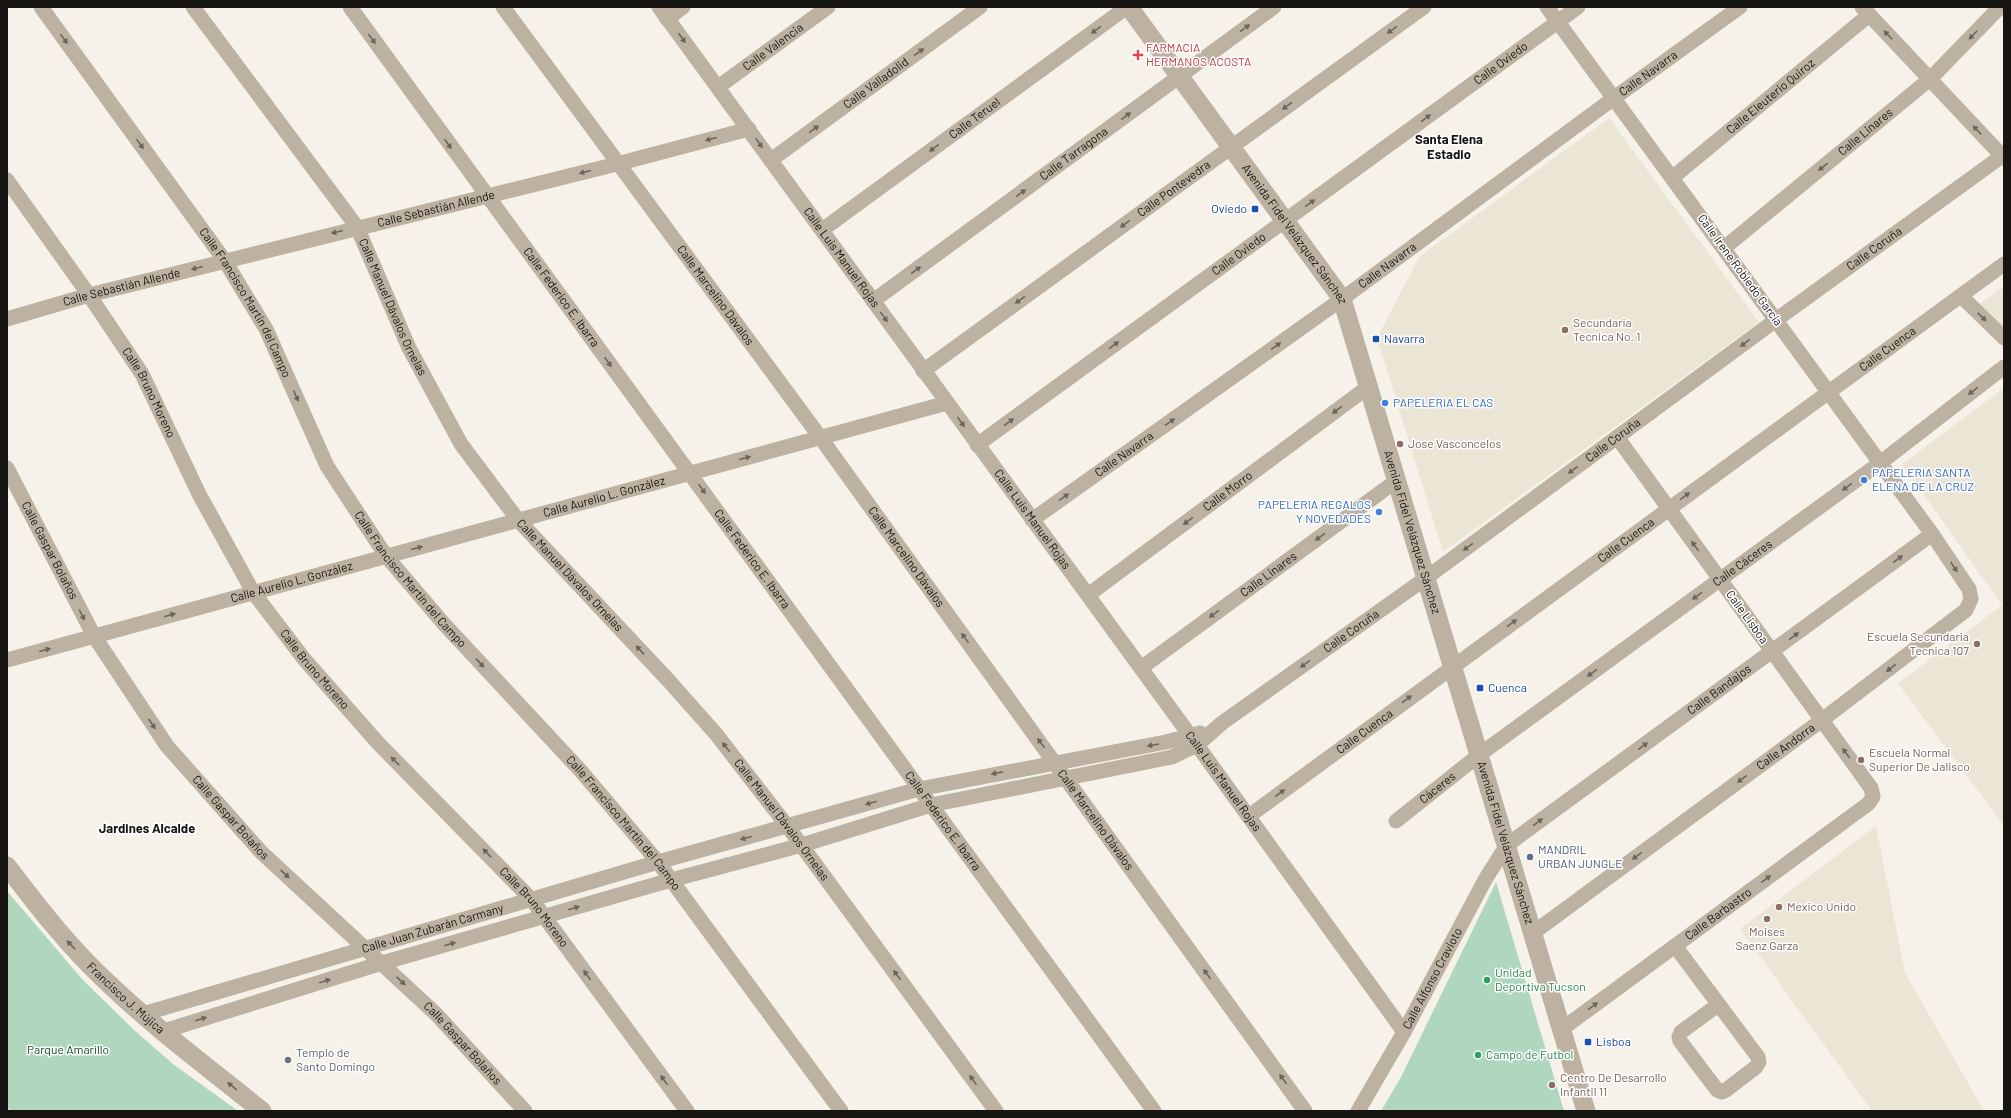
<svg xmlns="http://www.w3.org/2000/svg" width="2011" height="1118" font-family="Barlow,sans-serif">
<style>
.built{fill:#ebe5d6}
.green{fill:#afd7bd}
.lines{fill:none;stroke-linecap:round;stroke-linejoin:round}
.minor{stroke:#bdb2a1;stroke-width:15}
.tertiary{stroke:#bdb2a1;stroke-width:19}
.oneway{fill:#6a645a}
.health-dot{fill:#e0444e;stroke:#fff;stroke-width:1.5}
.transit-dot{fill:#1a4fb4;stroke:#fff;stroke-width:1.5}
.education-dot{fill:#8d6e63;stroke:#fff;stroke-width:1.5}
.shop-dot{fill:#3f7fe0;stroke:#fff;stroke-width:1.5}
.service-dot{fill:#5c6f8a;stroke:#fff;stroke-width:1.5}
.leisure-dot{fill:#2e9e5b;stroke:#fff;stroke-width:1.5}
.worship-dot{fill:#6b7280;stroke:#fff;stroke-width:1.5}
.labels{text-anchor:middle;stroke-width:3;stroke-linejoin:round;paint-order:stroke}
.street-label{font-size:12px;fill:#161512;stroke:#fff}
.health-label{font-size:12px;fill:#be3a42;stroke:#fff;text-anchor:start}
.transit-label{font-size:12px;fill:#164399;stroke:#fff;text-anchor:start}
.education-label{font-size:12px;fill:#785e54;stroke:#fff;text-anchor:start}
.shop-label{font-size:12px;fill:#366cbe;stroke:#fff;text-anchor:start}
.service-label{font-size:12px;fill:#4e5e75;stroke:#fff;text-anchor:start}
.leisure-label{font-size:12px;fill:#27864d;stroke:#fff;text-anchor:start}
.park-label{font-size:12px;fill:#13462a;stroke:#fff}
.worship-label{font-size:12px;fill:#5b616d;stroke:#fff;text-anchor:start}
.neighbourhood-label{font-size:13px;font-weight:bold;fill:#161512;stroke:#fff}
</style>
<rect width="100%" height="100%" fill="#f6f2ea"/>
<path class="built" d="M 1609,118 L 1759,322 L 1443,552 L 1377,338 L 1419,257 Z
M 2004,286 L 2004,330 L 1978,305 Z
M 2004,388 L 2004,826 L 1898,683 L 2002,605 L 1902,464 Z
M 1876,826 L 1905,973 L 1984,1111 L 1872,1111 L 1740,929 Z"/>
<path class="green" d="M 1496,882 L 1564,1111 L 1381,1111 L 1401,1077 Z
M 7,891 L 82,979 L 133,1029 L 173,1064 L 238,1111 L 10,1111 L 7,1106 Z"/>
<g class="lines">
<g class="minor">
<path id="s1" d="M 41,7 L 225,261 L 266,329 L 327,466 L 386,556 L 444,624 L 580,770 L 658,862 L 841,1111"/>
<path id="s2" d="M 193,7 L 357,227 L 409,348 L 461,444 L 518,520 L 669,681 L 716,734 L 788,827 L 996,1111"/>
<path id="s3" d="M 350,7 L 1154,1111"/>
<path id="s4" d="M 503,7 L 820,437 L 1305,1111"/>
<path id="s5" d="M 659,7 L 1197,745 L 1404,1032"/>
<path d="M 1862,7 L 2004,158"/>
<path d="M 667,19 L 683,7"/>
<path id="s6" d="M 718,87 L 828,7"/>
<path id="s7" d="M 771,160 L 980,7"/>
<path id="s8" d="M 1672,178 L 1869,15"/>
<path id="s9" d="M 7,180 L 89,295 L 142,374 L 199,494 L 253,592 L 304,659 L 378,743 L 532,900 L 687,1111"/>
<path id="s10" d="M 822,230 L 1127,7"/>
<path id="s11" d="M 1724,248 L 1930,79 L 2000,7"/>
<path d="M 1961,296 L 2004,338"/>
<path id="s12" d="M 873,301 L 1274,7"/>
<path id="s13" d="M 7,319 L 89,295 L 617,164 L 749,129"/>
<path id="s14" d="M 923,371 L 1424,7"/>
<path id="s15" d="M 977,445 L 1578,7"/>
<path id="s16" d="M 7,468 L 94,636 L 167,746 L 261,852 L 436,1014 L 525,1111"/>
<path id="s17" d="M 1032,520 L 1342,299 L 1614,98 L 1740,7"/>
<path id="s18" d="M 1088,595 L 1368,387"/>
<path id="s19" d="M 7,660 L 947,403"/>
<path id="s20" d="M 1141,668 L 1396,481"/>
<path id="s21" d="M 1249,816 L 2004,264"/>
<path id="s22" d="M 1396,821 L 1479,755 L 1880,463 L 2004,367"/>
<path id="s23" d="M 1533,933 L 1822,720 L 1966,610 L 1971,599 L 1969,589 L 1932,534 L 1547,7"/>
<path d="M 1675,946 L 1758,1057 L 1759,1062 L 1756,1067 L 1726,1090 L 1722,1092 L 1717,1090 L 1680,1041 L 1679,1037 L 1681,1032 L 1718,1005"/>
<path id="s24" d="M 143,1014 L 658,862 L 919,789 L 1166,742 L 1200,733"/>
<path id="s25" d="M 1562,1029 L 1868,804 L 1873,797 L 1871,788 L 1617,437"/>
<path id="s26" d="M 164,1031 L 382,963 L 671,880 L 802,845 L 931,805 L 1172,757 L 1197,745 L 1222,723 L 1426,578 L 1776,320 L 2002,156"/>
<path id="s27" d="M 1358,1111 L 1404,1032 L 1486,878 L 1507,845 L 1932,534"/>
</g>
<g class="tertiary">
<path id="s28" d="M 1129,7 L 1342,299 L 1586,1111"/>
<path id="s29" d="M 7,866 C 38,907 70,948 108,983 C 156,1029 210,1069 262,1111"/>
</g>
</g>
<defs><path id="oneway-solid" d="M-6-.8H1V-3.2L6.5 0L1 3.2V.8H-6Z"/></defs>
<g class="oneway">
<use href="#oneway-solid" transform="translate(1245 28) rotate(-36)"/>
<use href="#oneway-solid" transform="translate(1096 30) rotate(144)"/>
<use href="#oneway-solid" transform="translate(1392 30) rotate(144)"/>
<use href="#oneway-solid" transform="translate(1888 35) rotate(-134)"/>
<use href="#oneway-solid" transform="translate(1973 35) rotate(134)"/>
<use href="#oneway-solid" transform="translate(682 38) rotate(54)"/>
<use href="#oneway-solid" transform="translate(64 39) rotate(54)"/>
<use href="#oneway-solid" transform="translate(372 39) rotate(54)"/>
<use href="#oneway-solid" transform="translate(919 52) rotate(-36)"/>
<use href="#oneway-solid" transform="translate(1287 106) rotate(144)"/>
<use href="#oneway-solid" transform="translate(1126 116) rotate(-36)"/>
<use href="#oneway-solid" transform="translate(1426 118) rotate(-36)"/>
<use href="#oneway-solid" transform="translate(814 129) rotate(-36)"/>
<use href="#oneway-solid" transform="translate(1977 130) rotate(-133)"/>
<use href="#oneway-solid" transform="translate(711 139) rotate(165)"/>
<use href="#oneway-solid" transform="translate(759 143) rotate(54)"/>
<use href="#oneway-solid" transform="translate(140 144) rotate(54)"/>
<use href="#oneway-solid" transform="translate(448 144) rotate(54)"/>
<use href="#oneway-solid" transform="translate(934 148) rotate(144)"/>
<use href="#oneway-solid" transform="translate(1823 167) rotate(141)"/>
<use href="#oneway-solid" transform="translate(585 172) rotate(166)"/>
<use href="#oneway-solid" transform="translate(1021 193) rotate(-36)"/>
<use href="#oneway-solid" transform="translate(1310 203) rotate(-36)"/>
<use href="#oneway-solid" transform="translate(1125 224) rotate(144)"/>
<use href="#oneway-solid" transform="translate(337 232) rotate(166)"/>
<use href="#oneway-solid" transform="translate(197 268) rotate(166)"/>
<use href="#oneway-solid" transform="translate(916 270) rotate(-36)"/>
<use href="#oneway-solid" transform="translate(1020 300) rotate(144)"/>
<use href="#oneway-solid" transform="translate(884 317) rotate(54)"/>
<use href="#oneway-solid" transform="translate(1982 317) rotate(44)"/>
<use href="#oneway-solid" transform="translate(1745 343) rotate(143)"/>
<use href="#oneway-solid" transform="translate(1114 345) rotate(-36)"/>
<use href="#oneway-solid" transform="translate(1276 346) rotate(-35)"/>
<use href="#oneway-solid" transform="translate(608 362) rotate(54)"/>
<use href="#oneway-solid" transform="translate(1973 391) rotate(142)"/>
<use href="#oneway-solid" transform="translate(296 396) rotate(66)"/>
<use href="#oneway-solid" transform="translate(1337 410) rotate(143)"/>
<use href="#oneway-solid" transform="translate(961 422) rotate(54)"/>
<use href="#oneway-solid" transform="translate(1009 422) rotate(-36)"/>
<use href="#oneway-solid" transform="translate(1170 422) rotate(-35)"/>
<use href="#oneway-solid" transform="translate(745 458) rotate(-15)"/>
<use href="#oneway-solid" transform="translate(1573 470) rotate(144)"/>
<use href="#oneway-solid" transform="translate(1847 487) rotate(144)"/>
<use href="#oneway-solid" transform="translate(702 489) rotate(54)"/>
<use href="#oneway-solid" transform="translate(1685 496) rotate(-36)"/>
<use href="#oneway-solid" transform="translate(1064 497) rotate(-35)"/>
<use href="#oneway-solid" transform="translate(1188 521) rotate(143)"/>
<use href="#oneway-solid" transform="translate(1320 537) rotate(144)"/>
<use href="#oneway-solid" transform="translate(1695 546) rotate(-126)"/>
<use href="#oneway-solid" transform="translate(1468 547) rotate(144)"/>
<use href="#oneway-solid" transform="translate(417 548) rotate(-15)"/>
<use href="#oneway-solid" transform="translate(1898 559) rotate(-36)"/>
<use href="#oneway-solid" transform="translate(1954 567) rotate(57)"/>
<use href="#oneway-solid" transform="translate(1697 596) rotate(144)"/>
<use href="#oneway-solid" transform="translate(1214 614) rotate(144)"/>
<use href="#oneway-solid" transform="translate(82 615) rotate(63)"/>
<use href="#oneway-solid" transform="translate(170 615) rotate(-16)"/>
<use href="#oneway-solid" transform="translate(1512 623) rotate(-36)"/>
<use href="#oneway-solid" transform="translate(1794 636) rotate(-36)"/>
<use href="#oneway-solid" transform="translate(965 638) rotate(-126)"/>
<use href="#oneway-solid" transform="translate(45 650) rotate(-15)"/>
<use href="#oneway-solid" transform="translate(640 650) rotate(-133)"/>
<use href="#oneway-solid" transform="translate(480 663) rotate(47)"/>
<use href="#oneway-solid" transform="translate(1305 664) rotate(144)"/>
<use href="#oneway-solid" transform="translate(1891 668) rotate(142)"/>
<use href="#oneway-solid" transform="translate(1592 673) rotate(144)"/>
<use href="#oneway-solid" transform="translate(1407 699) rotate(-36)"/>
<use href="#oneway-solid" transform="translate(152 724) rotate(56)"/>
<use href="#oneway-solid" transform="translate(1041 743) rotate(-126)"/>
<use href="#oneway-solid" transform="translate(1153 745) rotate(170)"/>
<use href="#oneway-solid" transform="translate(1643 746) rotate(-36)"/>
<use href="#oneway-solid" transform="translate(726 747) rotate(-128)"/>
<use href="#oneway-solid" transform="translate(1846 753) rotate(-126)"/>
<use href="#oneway-solid" transform="translate(395 761) rotate(-135)"/>
<use href="#oneway-solid" transform="translate(997 773) rotate(169)"/>
<use href="#oneway-solid" transform="translate(1742 779) rotate(144)"/>
<use href="#oneway-solid" transform="translate(1280 793) rotate(-36)"/>
<use href="#oneway-solid" transform="translate(871 803) rotate(164)"/>
<use href="#oneway-solid" transform="translate(1538 822) rotate(-36)"/>
<use href="#oneway-solid" transform="translate(746 838) rotate(165)"/>
<use href="#oneway-solid" transform="translate(487 853) rotate(-134)"/>
<use href="#oneway-solid" transform="translate(1637 856) rotate(144)"/>
<use href="#oneway-solid" transform="translate(285 874) rotate(43)"/>
<use href="#oneway-solid" transform="translate(1766 879) rotate(-36)"/>
<use href="#oneway-solid" transform="translate(574 908) rotate(-16)"/>
<use href="#oneway-solid" transform="translate(450 944) rotate(-16)"/>
<use href="#oneway-solid" transform="translate(71 945) rotate(-134)"/>
<use href="#oneway-solid" transform="translate(1207 974) rotate(-126)"/>
<use href="#oneway-solid" transform="translate(587 975) rotate(-126)"/>
<use href="#oneway-solid" transform="translate(897 975) rotate(-126)"/>
<use href="#oneway-solid" transform="translate(325 981) rotate(-17)"/>
<use href="#oneway-solid" transform="translate(401 981) rotate(43)"/>
<use href="#oneway-solid" transform="translate(1593 1006) rotate(-36)"/>
<use href="#oneway-solid" transform="translate(201 1019) rotate(-17)"/>
<use href="#oneway-solid" transform="translate(1283 1079) rotate(-126)"/>
<use href="#oneway-solid" transform="translate(664 1080) rotate(-126)"/>
<use href="#oneway-solid" transform="translate(973 1080) rotate(-126)"/>
<use href="#oneway-solid" transform="translate(232 1086) rotate(-141)"/>
</g>
<path class="health-dot" d="M1136 49h4v4h4v4h-4v4h-4v-4h-4v-4h4z"/>
<g class="transit-dot">
<rect x="1251" y="205" width="8" height="8" rx="2"/>
<rect x="1372" y="335" width="8" height="8" rx="2"/>
<rect x="1476" y="684" width="8" height="8" rx="2"/>
<rect x="1584" y="1038" width="8" height="8" rx="2"/>
</g>
<g class="education-dot">
<circle cx="1565" cy="330" r="4"/>
<circle cx="1400" cy="444" r="4"/>
<circle cx="1977" cy="644" r="4"/>
<circle cx="1861" cy="760" r="4"/>
<circle cx="1779" cy="907" r="4"/>
<circle cx="1767" cy="919" r="4"/>
<circle cx="1552" cy="1085" r="4"/>
</g>
<g class="shop-dot">
<circle cx="1385" cy="403" r="4"/>
<circle cx="1864" cy="480" r="4"/>
<circle cx="1379" cy="512" r="4"/>
</g>
<circle class="service-dot" cx="1530" cy="857" r="4"/>
<g class="leisure-dot">
<circle cx="1487" cy="980" r="4"/>
<circle cx="1478" cy="1055" r="4"/>
</g>
<circle class="worship-dot" cx="288" cy="1060" r="4"/>
<g class="labels">
<g class="street-label">
<text dy="4" stroke="none"><textPath href="#s6" startOffset="68">Calle Valencia</textPath></text>
<text dy="4" stroke="none"><textPath href="#s15" startOffset="648">Calle Oviedo</textPath></text>
<text dy="4" stroke="none"><textPath href="#s17" startOffset="761">Calle Navarra</textPath></text>
<text dy="4" stroke="none"><textPath href="#s7" startOffset="130">Calle Valladolid</textPath></text>
<text dy="4" stroke="none"><textPath href="#s8" startOffset="128">Calle Eleuterio Quiroz</textPath></text>
<text dy="4" stroke="none"><textPath href="#s10" startOffset="189">Calle Teruel</textPath></text>
<text dy="4" stroke="none"><textPath href="#s11" startOffset="183">Calle Linares</textPath></text>
<text dy="4" stroke="none"><textPath href="#s12" startOffset="249">Calle Tarragona</textPath></text>
<text dy="4" stroke="none"><textPath href="#s14" startOffset="310">Calle Pontevedra</textPath></text>
<text dy="4" stroke="none"><textPath href="#s13" startOffset="443">Calle Sebastián Allende</textPath></text>
<text dy="4" stroke="none"><textPath href="#s28" startOffset="281">Avenida Fidel Velázquez Sánchez</textPath></text>
<text dy="4" stroke="none"><textPath href="#s26" startOffset="1913">Calle Coruña</textPath></text>
<text dy="4" stroke="none"><textPath href="#s15" startOffset="324">Calle Oviedo</textPath></text>
<text dy="4" stroke="none"><textPath href="#s5" startOffset="310">Calle Luis Manuel Rojas</textPath></text>
<text dy="4" stroke="none"><textPath href="#s17" startOffset="437">Calle Navarra</textPath></text>
<text transform="translate(1740 270) rotate(54)" y="4">Calle Irene Robledo García</text>
<text dy="4" stroke="none"><textPath href="#s13" startOffset="119">Calle Sebastián Allende</textPath></text>
<text dy="4" stroke="none"><textPath href="#s4" startOffset="358">Calle Marcelino Dávalos</textPath></text>
<text dy="4" stroke="none"><textPath href="#s3" startOffset="359">Calle Federico E. Ibarra</textPath></text>
<text dy="4" stroke="none"><textPath href="#s1" startOffset="360">Calle Francisco Martín del Campo</textPath></text>
<text dy="4" stroke="none"><textPath href="#s2" startOffset="362">Calle Manuel Dávalos Ornelas</textPath></text>
<text dy="4" stroke="none"><textPath href="#s21" startOffset="791">Calle Cuenca</textPath></text>
<text dy="4" stroke="none"><textPath href="#s9" startOffset="256">Calle Bruno Moreno</textPath></text>
<text dy="4" stroke="none"><textPath href="#s26" startOffset="1589">Calle Coruña</textPath></text>
<text dy="4" stroke="none"><textPath href="#s17" startOffset="113">Calle Navarra</textPath></text>
<text dy="4" stroke="none"><textPath href="#s18" startOffset="174">Calle Morro</textPath></text>
<text dy="4" stroke="none"><textPath href="#s19" startOffset="619">Calle Aurelio L. González</textPath></text>
<text dy="4" stroke="none"><textPath href="#s5" startOffset="634">Calle Luis Manuel Rojas</textPath></text>
<text dy="4" stroke="none"><textPath href="#s28" startOffset="605">Avenida Fidel Velázquez Sánchez</textPath></text>
<text dy="4" stroke="none"><textPath href="#s21" startOffset="467">Calle Cuenca</textPath></text>
<text dy="4" stroke="none"><textPath href="#s16" startOffset="93">Calle Gaspar Bolaños</textPath></text>
<text dy="4" stroke="none"><textPath href="#s4" startOffset="682">Calle Marcelino Dávalos</textPath></text>
<text dy="4" stroke="none"><textPath href="#s3" startOffset="683">Calle Federico E. Ibarra</textPath></text>
<text dy="4" stroke="none"><textPath href="#s22" startOffset="432">Calle Cáceres</textPath></text>
<text dy="4" stroke="none"><textPath href="#s2" startOffset="686">Calle Manuel Dávalos Ornelas</textPath></text>
<text dy="4" stroke="none"><textPath href="#s20" startOffset="158">Calle Linares</textPath></text>
<text dy="4" stroke="none"><textPath href="#s1" startOffset="684">Calle Francisco Martín del Campo</textPath></text>
<text dy="4" stroke="none"><textPath href="#s19" startOffset="295">Calle Aurelio L. González</textPath></text>
<text transform="translate(1747 617) rotate(54)" y="4">Calle Lisboa</text>
<text dy="4" stroke="none"><textPath href="#s26" startOffset="1265">Calle Coruña</textPath></text>
<text dy="4" stroke="none"><textPath href="#s9" startOffset="580">Calle Bruno Moreno</textPath></text>
<text dy="4" stroke="none"><textPath href="#s27" startOffset="568">Calle Bandajos</textPath></text>
<text dy="4" stroke="none"><textPath href="#s21" startOffset="143">Calle Cuenca</textPath></text>
<text dy="4" stroke="none"><textPath href="#s23" startOffset="314">Calle Andorra</textPath></text>
<text dy="4" stroke="none"><textPath href="#s5" startOffset="958">Calle Luis Manuel Rojas</textPath></text>
<text dy="4" stroke="none"><textPath href="#s22" startOffset="53">Cáceres</textPath></text>
<text dy="4" stroke="none"><textPath href="#s16" startOffset="417">Calle Gaspar Bolaños</textPath></text>
<text dy="4" stroke="none"><textPath href="#s2" startOffset="1010">Calle Manuel Dávalos Ornelas</textPath></text>
<text dy="4" stroke="none"><textPath href="#s4" startOffset="1006">Calle Marcelino Dávalos</textPath></text>
<text dy="4" stroke="none"><textPath href="#s3" startOffset="1007">Calle Federico E. Ibarra</textPath></text>
<text dy="4" stroke="none"><textPath href="#s1" startOffset="1008">Calle Francisco Martín del Campo</textPath></text>
<text dy="4" stroke="none"><textPath href="#s28" startOffset="929">Avenida Fidel Velázquez Sánchez</textPath></text>
<text dy="4" stroke="none"><textPath href="#s9" startOffset="904">Calle Bruno Moreno</textPath></text>
<text dy="4" stroke="none"><textPath href="#s25" startOffset="194">Calle Barbastro</textPath></text>
<text dy="4" stroke="none"><textPath href="#s24" startOffset="302">Calle Juan Zubarán Carmany</textPath></text>
<text dy="4" stroke="none"><textPath href="#s27" startOffset="152">Calle Alfonso Cravioto</textPath></text>
<text dy="4" stroke="none"><textPath href="#s29" startOffset="178">Francisco J. Mújica</textPath></text>
<text dy="4" stroke="none"><textPath href="#s16" startOffset="741">Calle Gaspar Bolaños</textPath></text>
</g>
<g class="health-label">
<text x="1146" y="52">FARMACIA<tspan x="1146" dy="14">HERMANOS ACOSTA</tspan></text>
</g>
<g class="transit-label">
<text x="1247" y="213" text-anchor="end">Oviedo</text>
<text x="1384" y="343">Navarra</text>
<text x="1488" y="692">Cuenca</text>
<text x="1596" y="1046">Lisboa</text>
</g>
<g class="education-label">
<text x="1573" y="327">Secundaria<tspan x="1573" dy="14">Tecnica No. 1</tspan></text>
<text x="1408" y="448">Jose Vasconcelos</text>
<text x="1969" y="641" text-anchor="end">Escuela Secundaria<tspan x="1969" dy="14">Tecnica 107</tspan></text>
<text x="1869" y="757">Escuela Normal<tspan x="1869" dy="14">Superior De Jalisco</tspan></text>
<text x="1787" y="911">Mexico Unido</text>
<text x="1767" y="936" text-anchor="middle">Moises<tspan x="1767" dy="14">Saenz Garza</tspan></text>
<text x="1560" y="1082">Centro De Desarrollo<tspan x="1560" dy="14">Infantil 11</tspan></text>
</g>
<g class="shop-label">
<text x="1393" y="407">PAPELERIA EL CAS</text>
<text x="1872" y="477">PAPELERIA SANTA<tspan x="1872" dy="14">ELENA DE LA CRUZ</tspan></text>
<text x="1371" y="509" text-anchor="end">PAPELERIA REGALOS<tspan x="1371" dy="14">Y NOVEDADES</tspan></text>
</g>
<g class="service-label">
<text x="1538" y="854">MANDRIL<tspan x="1538" dy="14">URBAN JUNGLE</tspan></text>
</g>
<g class="leisure-label">
<text x="1495" y="977">Unidad<tspan x="1495" dy="14">Deportiva Tucson</tspan></text>
<text x="1486" y="1059">Campo de Futbol</text>
</g>
<g class="park-label">
<text x="68" y="1054">Parque Amarillo</text>
</g>
<g class="worship-label">
<text x="296" y="1057">Templo de<tspan x="296" dy="14">Santo Domingo</tspan></text>
</g>
<g class="neighbourhood-label">
<text x="1449" y="144">Santa Elena<tspan x="1449" dy="15">Estadio</tspan></text>
<text x="147" y="833">Jardines Alcalde</text>
</g>
</g>
<rect width="2011" height="1118" fill="none" stroke="#161512" stroke-width="16"/>
</svg>
